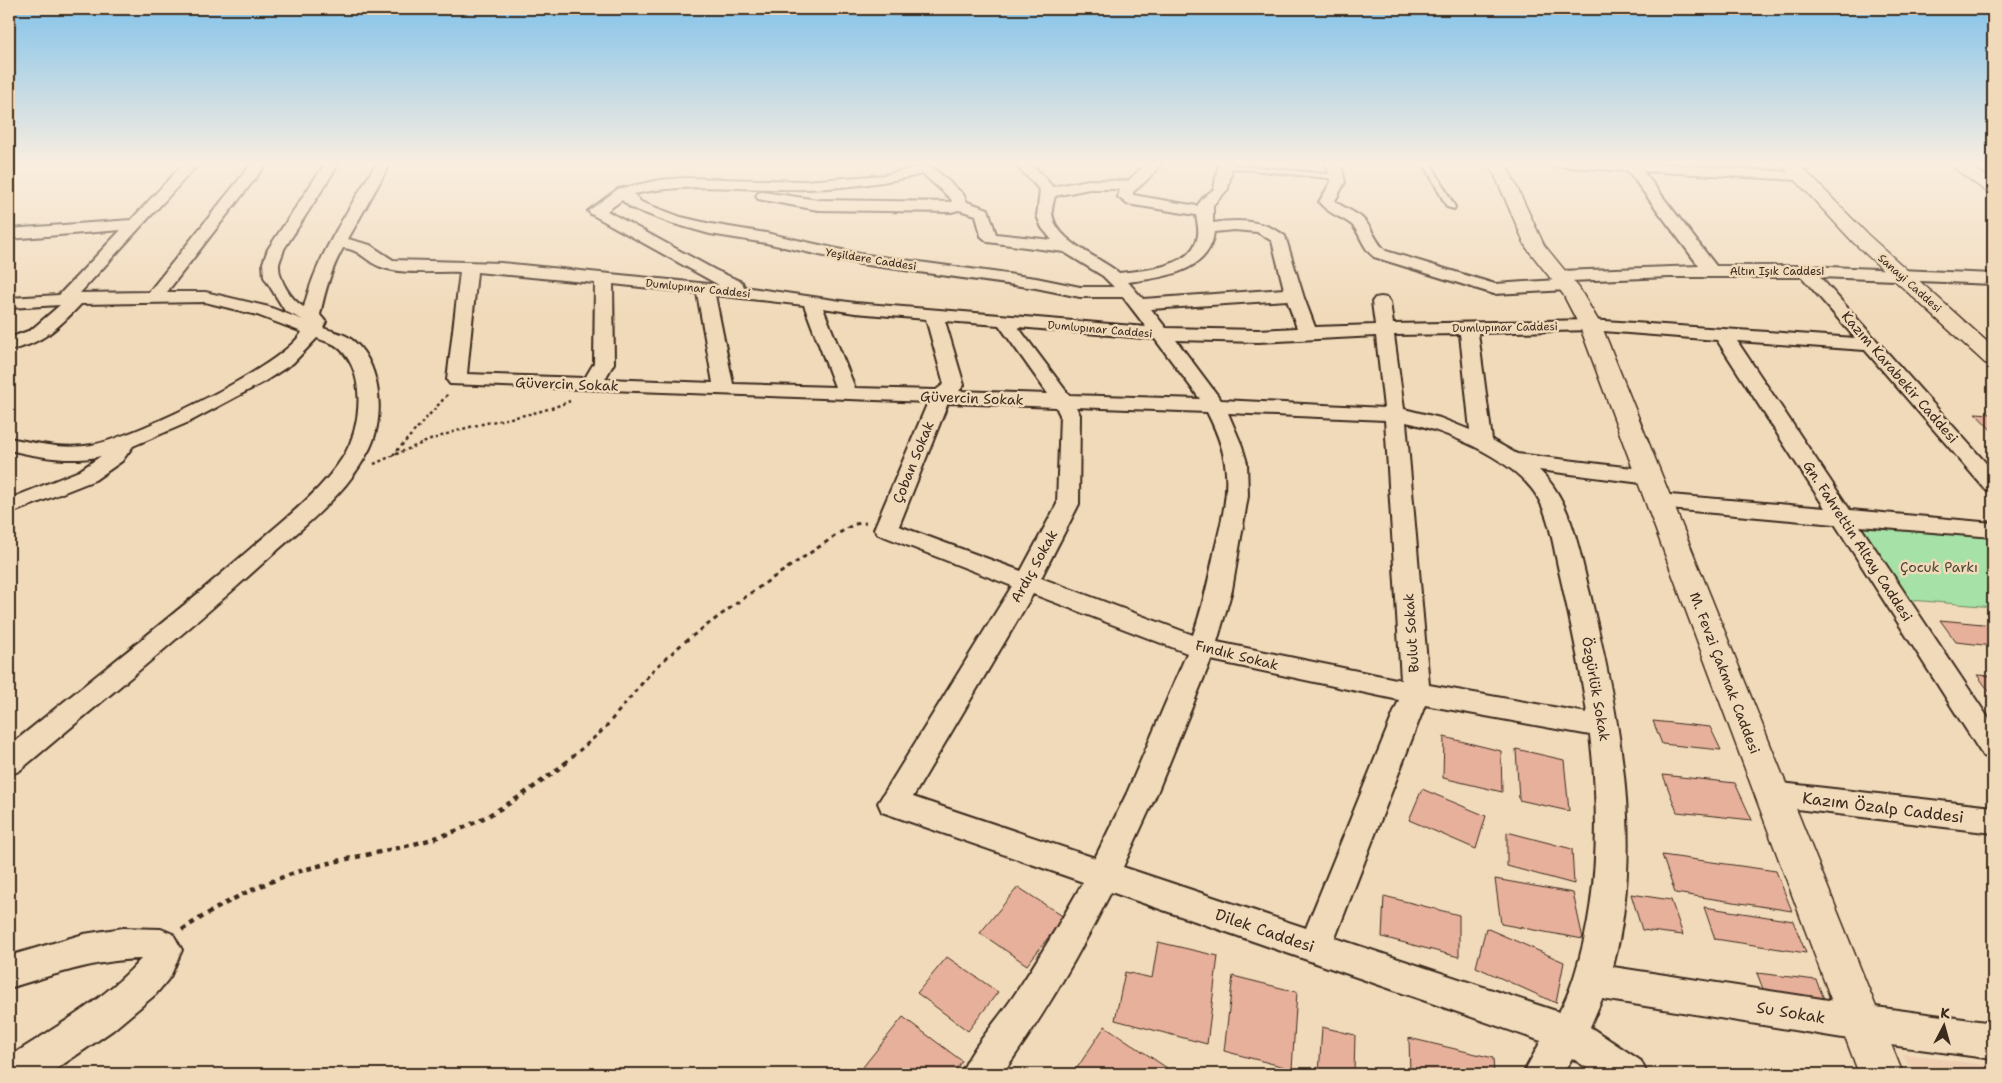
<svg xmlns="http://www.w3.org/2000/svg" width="2002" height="1083" font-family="'Shantell Sans',sans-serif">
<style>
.built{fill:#eecdb1}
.green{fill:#a6e1a7;stroke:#708662}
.building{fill:#e6b09b;stroke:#3b2a1e}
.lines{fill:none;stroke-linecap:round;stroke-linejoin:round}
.lane-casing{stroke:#3b2a1e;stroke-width:4}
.street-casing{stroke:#3b2a1e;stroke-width:4}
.secondary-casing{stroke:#3b2a1e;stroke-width:3}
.path-far2{stroke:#3b2a1e;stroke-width:2.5;stroke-dasharray:3 3;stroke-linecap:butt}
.path-far1{stroke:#3b2a1e;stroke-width:3;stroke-dasharray:4.5 4.5;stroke-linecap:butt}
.path{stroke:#3b2a1e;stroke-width:4.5;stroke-dasharray:5 5;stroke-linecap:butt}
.lane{fill:#f1daba;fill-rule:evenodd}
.street{fill:#f1daba;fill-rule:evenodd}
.secondary{fill:#f1daba;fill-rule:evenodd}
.labels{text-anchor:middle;stroke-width:5;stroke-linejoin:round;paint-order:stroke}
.far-street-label{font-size:11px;fill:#3b2a1e;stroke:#f1daba}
.street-label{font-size:14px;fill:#3b2a1e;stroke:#f1daba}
.park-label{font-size:14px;fill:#4b4533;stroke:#f1daba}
.near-street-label{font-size:16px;fill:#3b2a1e;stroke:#f1daba}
</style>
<rect width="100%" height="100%" fill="#f1daba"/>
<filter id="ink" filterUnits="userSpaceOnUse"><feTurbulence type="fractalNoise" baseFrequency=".02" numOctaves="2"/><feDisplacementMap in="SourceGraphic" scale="10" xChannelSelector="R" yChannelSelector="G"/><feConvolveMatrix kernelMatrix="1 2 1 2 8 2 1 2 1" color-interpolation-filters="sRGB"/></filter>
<g filter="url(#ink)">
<path class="built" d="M 1903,1054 L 1993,1066 L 1993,1074 L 1913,1074 Z"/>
<path class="green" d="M 1858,525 L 1993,537 L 1993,607 L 1911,600 Z"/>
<path class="building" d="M 1975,413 L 1993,414 L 1993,432 Z
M 1940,620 L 1993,625 L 1993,646 L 1956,642 Z
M 1977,675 L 1993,676 L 1993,695 L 1992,695 Z
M 1653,721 L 1710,727 L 1721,750 L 1662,744 Z
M 1444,737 L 1501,751 L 1502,792 L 1443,778 Z
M 1516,749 L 1564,760 L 1569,811 L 1519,800 Z
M 1663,775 L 1735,783 L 1752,820 L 1677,812 Z
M 1422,789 L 1486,816 L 1476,849 L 1409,820 Z
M 1507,832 L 1572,849 L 1574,884 L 1507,866 Z
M 1662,855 L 1776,871 L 1792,911 L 1675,893 Z
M 1495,879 L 1573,893 L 1583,939 L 1501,924 Z
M 1018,887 L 1064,917 L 1027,965 L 980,933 Z
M 1631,894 L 1671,900 L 1683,935 L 1642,930 Z
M 1384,896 L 1459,915 L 1459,957 L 1382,937 Z
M 1704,907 L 1793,921 L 1806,953 L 1715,939 Z
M 1486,928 L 1564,962 L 1556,1003 L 1476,967 Z
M 1158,942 L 1218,956 L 1207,1044 L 1115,1020 L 1125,972 L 1152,978 Z
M 947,957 L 998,992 L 968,1031 L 917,993 Z
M 1757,973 L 1816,980 L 1828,1008 L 1767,1000 Z
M 1233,976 L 1297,992 L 1292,1069 L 1224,1051 Z
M 903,1017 L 962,1061 L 952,1074 L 872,1074 L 863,1067 Z
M 1105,1026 L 1167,1068 L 1163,1074 L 1073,1074 Z
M 1322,1027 L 1355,1035 L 1354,1074 L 1319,1074 Z
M 1409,1038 L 1493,1058 L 1494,1074 L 1410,1074 Z"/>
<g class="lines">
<g class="lane-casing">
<path id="lane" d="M 1423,162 L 1430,162 L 1455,207 L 1454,209 L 1447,207 Z
M 1226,164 L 1337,175 L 1340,177 L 1337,179 L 1224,167 L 1223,166 Z"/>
</g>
<g class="street-casing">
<path id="street" d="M 185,162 L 200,162 L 80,293 L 149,292 L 253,162 L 268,162 L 167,292 L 205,292 L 269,307 L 303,320 L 285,311 L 264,277 L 263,263 L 268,249 L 326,162 L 340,162 L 284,249 C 283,254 280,259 279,264 C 278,279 291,300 304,307 C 317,254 350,209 377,162 L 391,162 L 348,239 L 370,245 L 393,260 L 501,263 L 719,285 L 591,214 L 588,211 L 618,189 L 660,180 L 684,178 L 805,181 L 885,175 L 926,165 L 931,166 L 963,194 L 967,202 L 988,209 L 996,234 L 1052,240 L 1042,228 L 1037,216 L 1040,190 L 1020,169 L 1018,166 L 1019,162 L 1033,162 L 1032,165 L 1045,177 L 1052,187 L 1089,180 L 1128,181 L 1148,162 L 1163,162 L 1146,181 L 1133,192 L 1133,195 L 1197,206 L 1203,198 L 1214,189 L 1219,162 L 1233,162 L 1228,189 L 1213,205 L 1213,223 C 1238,219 1264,220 1285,236 L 1304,298 L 1315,327 L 1375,325 L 1372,302 L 1375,298 L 1381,297 L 1387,298 L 1390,302 L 1393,324 L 1590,320 L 1855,338 L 1802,277 L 1669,277 L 1570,281 L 1576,285 L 1573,289 L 1567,290 L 1494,294 L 1374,257 C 1362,248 1361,234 1352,225 C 1341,216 1328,214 1319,202 L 1331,182 L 1326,162 L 1340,162 L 1345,182 L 1335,201 C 1343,208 1354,211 1362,218 C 1373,228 1375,242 1386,251 L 1495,284 L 1557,280 L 1552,276 L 1554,272 L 1560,271 L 1699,266 L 1628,171 L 1553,166 L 1546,162 L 1637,162 L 1804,173 L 1806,176 L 1804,179 L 1799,180 L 1643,171 L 1716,266 L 1806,266 L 1993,274 L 1993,284 L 1820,277 L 1993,471 L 1993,491 L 1985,489 L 1865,350 L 1737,341 L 1850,510 L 1993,523 L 1993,537 L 1860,526 L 1993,725 L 1993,759 L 1983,756 L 1835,524 L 1658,508 L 1650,506 L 1647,501 L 1650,496 L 1658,494 L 1825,508 L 1717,340 L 1590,330 L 1478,333 L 1492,440 L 1517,454 L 1649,470 L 1657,472 L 1660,477 L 1657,482 L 1649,484 L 1539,470 C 1572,501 1579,551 1590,594 C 1619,714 1645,845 1613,967 L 1861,1005 L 1993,1023 L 1993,1059 L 1861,1041 L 1602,999 L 1590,1027 L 1641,1061 L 1647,1074 L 1596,1074 L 1572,1058 L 1563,1074 L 1523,1074 L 1541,1041 L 1111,892 C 1079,955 1044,1016 1002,1074 L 961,1074 C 971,1048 997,1021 1013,997 C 1038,960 1061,921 1083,882 L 882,812 L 878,803 L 1012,586 L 878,534 L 874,529 L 928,402 L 450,384 L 447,380 L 460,272 C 435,271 405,275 381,267 C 366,262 360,249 343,248 C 331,269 325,291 320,315 L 326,322 L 323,328 C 331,331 341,333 348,337 C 381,358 386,416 370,448 C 349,491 308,523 273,554 C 191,629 104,699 19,771 L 9,775 L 9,746 C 89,681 171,618 249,550 C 281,522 320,493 343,457 C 362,428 368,368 335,345 C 330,342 323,341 317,338 L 293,363 L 262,383 L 189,422 L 133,446 L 122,461 L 95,480 L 9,514 L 9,499 L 79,471 L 101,456 C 71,463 39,457 9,450 L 9,438 C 36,443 64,450 92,445 C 132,438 283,367 302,332 L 257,315 L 205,302 L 81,304 C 59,327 41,345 9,350 L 9,338 L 31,330 L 60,305 L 9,308 L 9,298 L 59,295 L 121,230 L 9,239 L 9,229 L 131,220 ZM 923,174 L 951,199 L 952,202 L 818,200 L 763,192 L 758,193 L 756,196 L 758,199 L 763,200 L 818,210 L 951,212 L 959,210 L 976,215 L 981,236 L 988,242 L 1064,252 L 1103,276 L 1114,287 L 1080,287 L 1036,278 L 860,254 L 766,233 L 711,224 L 681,217 L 641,202 L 634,194 C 693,181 746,191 806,189 C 845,188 884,183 923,174 ZM 1089,189 L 1119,189 L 1118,197 L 1127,204 L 1196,215 C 1197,222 1199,228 1198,235 C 1193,268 1145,270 1119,273 C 1100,257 1052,240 1052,211 C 1052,206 1054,201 1055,196 ZM 622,200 L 631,208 L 671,223 L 710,234 L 766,243 L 860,264 L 1036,288 L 1080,297 L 1123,297 L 1146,327 L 855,303 L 744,287 L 742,282 L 715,270 L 607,211 ZM 1234,230 L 1257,232 L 1272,241 L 1284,289 L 1143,299 L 1128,282 C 1160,278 1210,273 1214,232 ZM 477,272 L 595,283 L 594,363 L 585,378 L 467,374 ZM 613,284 L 697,293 L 713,383 L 605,379 L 614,363 ZM 715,295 L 804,305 L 835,387 L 733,384 ZM 1287,300 L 1297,328 L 1258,330 L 1166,328 L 1151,309 ZM 823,308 L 855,313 L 926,319 L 944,384 L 936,390 L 855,388 ZM 945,321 L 999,325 L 1048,394 L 959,391 L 964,385 ZM 1018,327 L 1155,339 L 1200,399 L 1069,395 ZM 1460,334 L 1470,430 L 1440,418 L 1404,409 L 1394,335 ZM 1376,336 L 1384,408 L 1221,400 L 1176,340 L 1258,342 ZM 948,403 L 1056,407 L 1060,415 L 1057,504 L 1021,571 L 899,526 ZM 1076,407 L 1207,412 L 1208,414 C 1217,432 1225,452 1226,473 C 1228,498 1221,524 1215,549 C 1209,578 1203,607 1193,635 L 1041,578 L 1079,504 L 1080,415 ZM 1228,413 L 1385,420 L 1401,680 L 1217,642 L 1232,590 L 1248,496 L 1247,463 L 1242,446 ZM 1406,422 C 1446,431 1506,456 1532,489 C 1549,510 1553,545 1559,571 C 1570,618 1580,665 1587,713 L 1429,685 ZM 1033,594 L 1187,653 L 1127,793 L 1095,858 L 913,797 ZM 1211,660 L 1399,700 L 1306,928 L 1123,867 L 1157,793 ZM 1425,705 L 1590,735 C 1600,816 1599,900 1574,977 C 1570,989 1566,1000 1559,1012 L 1335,938 Z
M 1772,782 L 1993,807 L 1993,833 L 1772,806 L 1761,803 L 1757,794 L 1761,785 Z
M 123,928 L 161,929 L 173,934 L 182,950 L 170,977 L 156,994 L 113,1030 L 49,1074 L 9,1074 L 9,1057 C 54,1028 105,1000 141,959 C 95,960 53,975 9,988 L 9,956 L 84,934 Z"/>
</g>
<g class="secondary-casing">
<path id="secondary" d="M 1489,162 L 1505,162 L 1544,245 L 1579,288 L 1602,327 L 1903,1074 L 1859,1074 L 1580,327 L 1563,294 L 1526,247 Z
M 1779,162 L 1797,162 L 1868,235 L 1993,347 L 1993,365 L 1985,363 L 1854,243 Z
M 1946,162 L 1966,162 L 1993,181 L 1993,193 L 1987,192 Z"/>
</g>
<path class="path-far2" d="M 393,455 L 449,393
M 374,464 C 405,450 437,436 470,427 C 504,418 538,415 570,401"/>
<path class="path-far1" d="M 565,763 L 603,730 L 654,669 L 683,643 L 749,594 L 841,532 L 854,524 L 866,523"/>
<path class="path" d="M 182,930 C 222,903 264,881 311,868 C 360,854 410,849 458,830 C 497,814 534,788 567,762"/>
<use href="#lane" class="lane"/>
<use href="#street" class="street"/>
<use href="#secondary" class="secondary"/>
</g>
</g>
<linearGradient id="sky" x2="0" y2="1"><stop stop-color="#84c3ea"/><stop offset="0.52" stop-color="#f9eee0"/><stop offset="1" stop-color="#f9eee0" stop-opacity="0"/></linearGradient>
<rect width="2002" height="314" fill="url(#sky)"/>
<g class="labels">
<g class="far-street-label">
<text transform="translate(871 259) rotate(9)" y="4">Yeşildere Caddesi</text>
<text x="1777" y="275">Altın Işık Caddesi</text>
<text transform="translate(1910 283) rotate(42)" y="4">Sanayi Caddesi</text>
<text transform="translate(698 288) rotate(6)" y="4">Dumlupınar Caddesi</text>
<text transform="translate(1505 327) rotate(-1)" y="4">Dumlupınar Caddesi</text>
<text transform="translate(1100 329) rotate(5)" y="4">Dumlupınar Caddesi</text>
</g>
<g class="street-label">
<text transform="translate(1900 377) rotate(49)" y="5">Kazım Karabekir Caddesi</text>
<text transform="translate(567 384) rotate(2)" y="5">Güvercin Sokak</text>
<text transform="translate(972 398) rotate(2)" y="5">Güvercin Sokak</text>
<text transform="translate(913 462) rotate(-68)" y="5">Çoban Sokak</text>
<text transform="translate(1858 541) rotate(57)" y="5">Gn. Fahrettin Altay Caddesi</text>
<text transform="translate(1034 566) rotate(-61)" y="5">Ardıç Sokak</text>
<text transform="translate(1411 633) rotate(-94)" y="5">Bulut Sokak</text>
<text transform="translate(1237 655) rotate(14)" y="5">Fındık Sokak</text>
<text transform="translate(1725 673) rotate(69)" y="5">M. Fevzi Çakmak Caddesi</text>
<text transform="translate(1596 689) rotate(80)" y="5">Özgürlük Sokak</text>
</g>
<g class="park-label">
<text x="1939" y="572">Çocuk Parkı</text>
</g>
<g class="near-street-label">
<text transform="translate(1883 807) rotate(7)" y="6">Kazım Özalp Caddesi</text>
<text transform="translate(1265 930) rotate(19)" y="6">Dilek Caddesi</text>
<text transform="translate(1791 1012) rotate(9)" y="6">Su Sokak</text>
</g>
</g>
<rect width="2002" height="1083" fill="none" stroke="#f1daba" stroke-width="30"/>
<rect x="15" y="15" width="1972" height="1053" fill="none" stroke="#3b2a1e" stroke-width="2" filter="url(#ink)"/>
<g transform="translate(1944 1026) rotate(6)" stroke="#f1daba" stroke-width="4" paint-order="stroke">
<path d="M0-4L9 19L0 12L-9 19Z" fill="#3b2a1e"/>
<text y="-8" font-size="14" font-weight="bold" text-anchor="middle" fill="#3b2a1e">K</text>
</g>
</svg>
